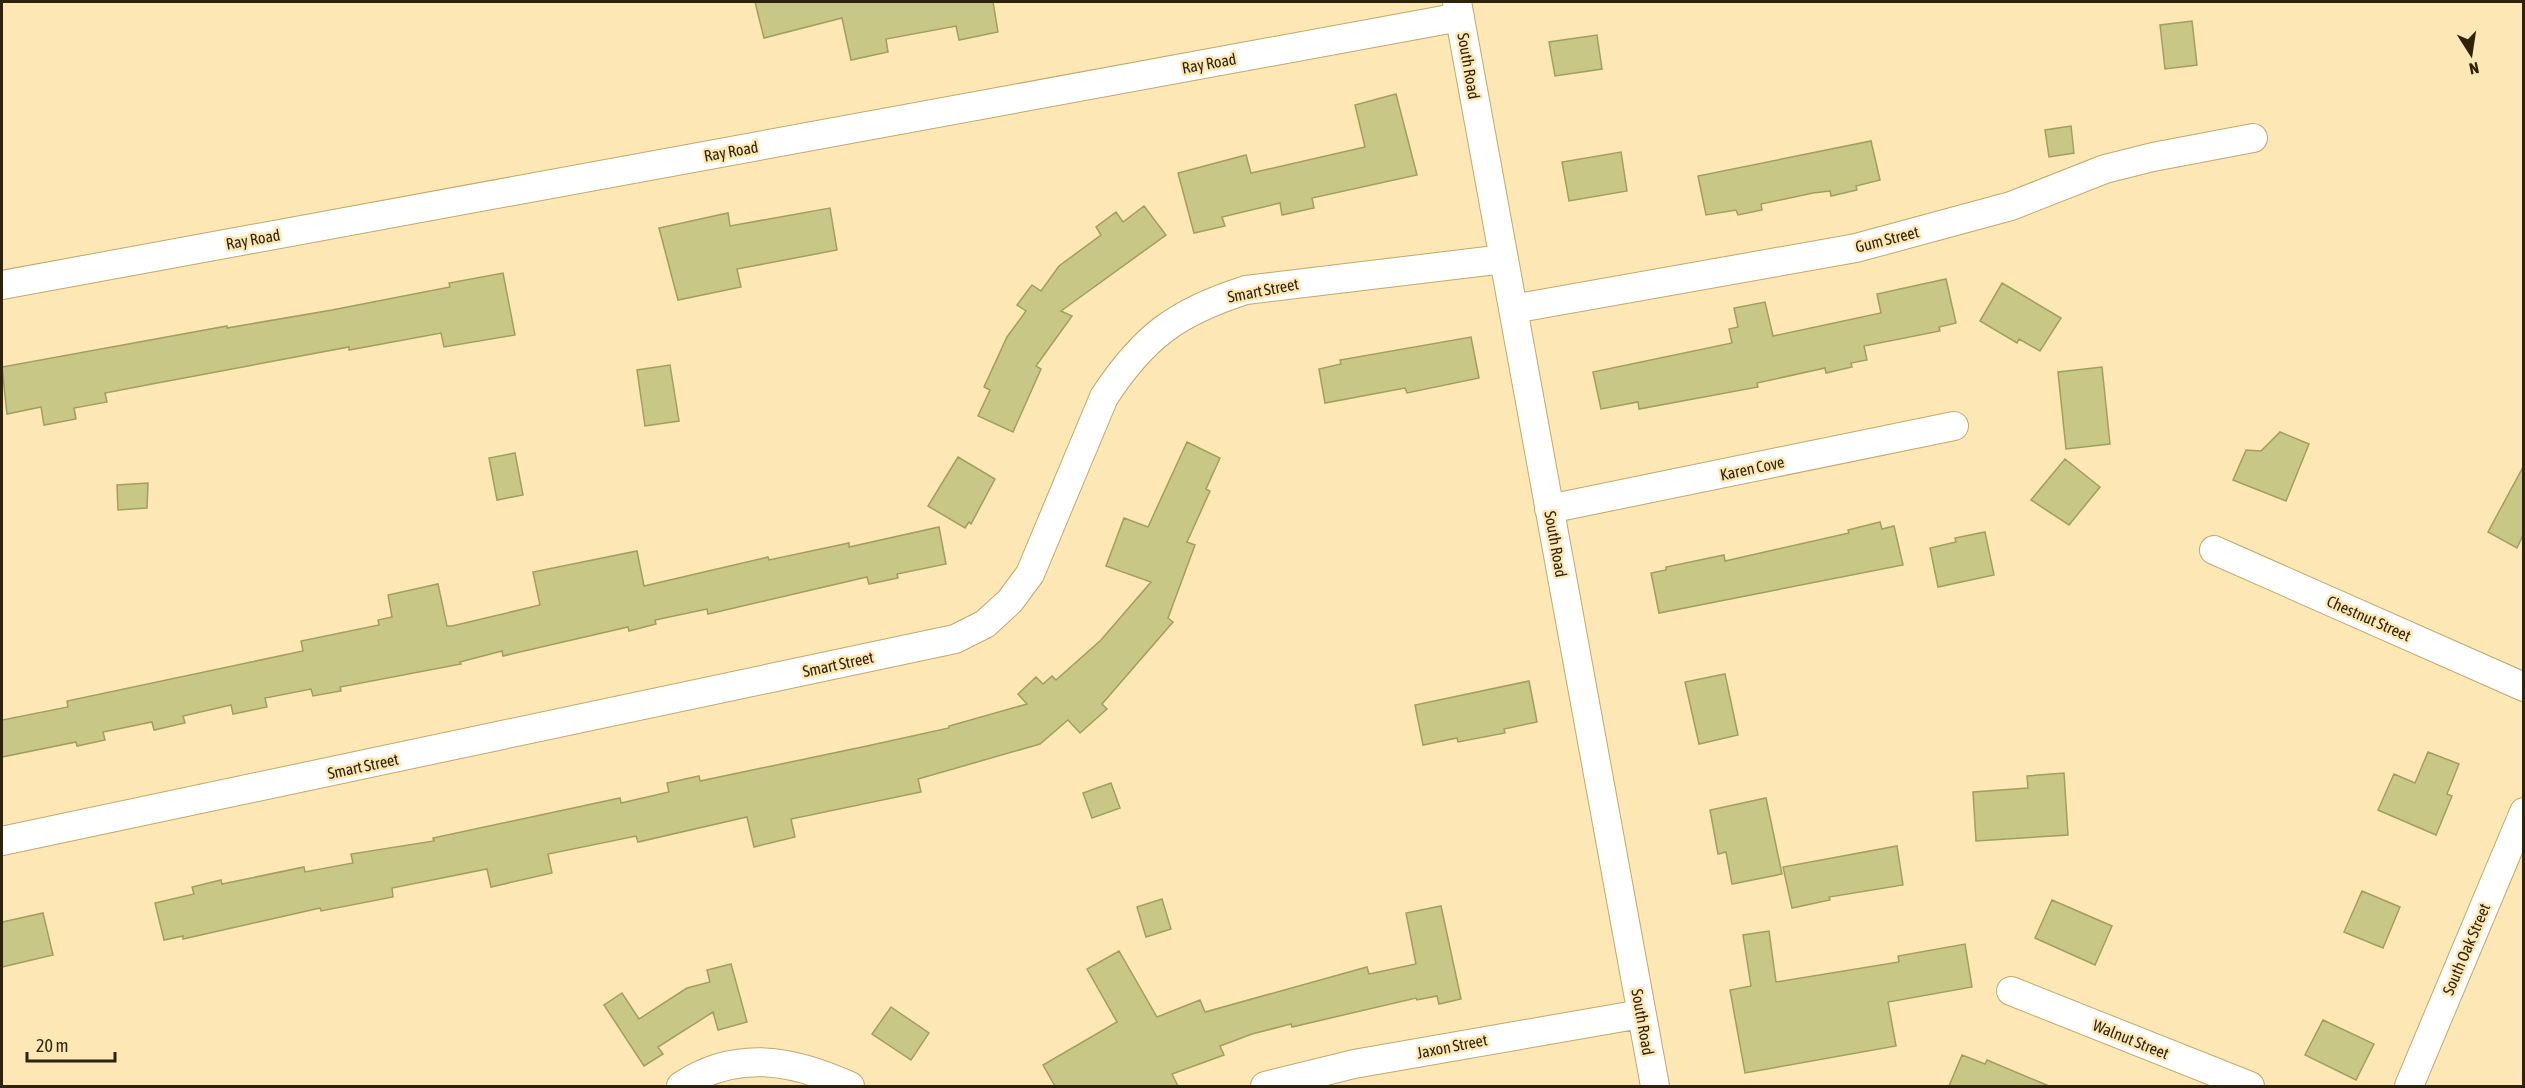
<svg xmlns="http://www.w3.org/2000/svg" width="2525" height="1088" font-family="'Asap Condensed',sans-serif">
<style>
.building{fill:#c9c786;stroke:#a09f5f;stroke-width:1.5}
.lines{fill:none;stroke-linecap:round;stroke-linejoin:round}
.minor-casing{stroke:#c2a86a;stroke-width:30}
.minor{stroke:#fff;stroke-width:28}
.labels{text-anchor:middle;stroke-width:5;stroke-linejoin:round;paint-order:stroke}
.street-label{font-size:16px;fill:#2e230a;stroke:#fde7b5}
</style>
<rect width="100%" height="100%" fill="#fde7b5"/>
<path class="building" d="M 755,2 L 993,2 L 998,32 L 959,40 L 956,26 L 886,39 L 888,52 L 851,60 L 842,18 L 764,38 Z
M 2192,21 L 2197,65 L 2165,69 L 2160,25 Z
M 1597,35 L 1602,69 L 1555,76 L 1549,42 Z
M 1396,94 L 1417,175 L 1312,198 L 1314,208 L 1282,215 L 1280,203 L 1222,217 L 1225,226 L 1194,233 L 1178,173 L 1246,155 L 1251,173 L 1365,147 L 1355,105 Z
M 2071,126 L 2074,153 L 2049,157 L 2045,130 Z
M 1871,141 L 1880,180 L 1856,186 L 1857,190 L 1831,196 L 1830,191 L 1813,193 L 1761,204 L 1762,210 L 1738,215 L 1736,210 L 1706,215 L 1698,176 Z
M 1621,152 L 1627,191 L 1569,201 L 1562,162 Z
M 1144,206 L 1166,235 L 1061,311 L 1072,316 L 1036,366 L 1041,369 L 1013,432 L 978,416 L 990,390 L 984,387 L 1007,337 L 1026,311 L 1017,305 L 1032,285 L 1041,291 L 1059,266 L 1101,235 L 1096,227 L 1116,212 L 1123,222 Z
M 830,208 L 837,250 L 737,269 L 741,287 L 678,300 L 659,228 L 728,213 L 730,226 Z
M 503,273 L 515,335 L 444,347 L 441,333 L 349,350 L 349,347 L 152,384 L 105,393 L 107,402 L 74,408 L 76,419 L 44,425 L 41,407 L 7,414 L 2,367 L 227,326 L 227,328 L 332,310 L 450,287 L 449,283 Z
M 1946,279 L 1956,323 L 1939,327 L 1940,331 L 1864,346 L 1867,360 L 1851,363 L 1852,367 L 1826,373 L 1825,368 L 1757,383 L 1758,387 L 1639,409 L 1638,402 L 1601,409 L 1593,372 L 1732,343 L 1729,329 L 1738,327 L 1734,308 L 1765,302 L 1773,336 L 1881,313 L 1877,294 Z
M 2002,283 L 2061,318 L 2040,351 L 2019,339 L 2017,343 L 1980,321 Z
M 1471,337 L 1479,378 L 1407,393 L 1405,388 L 1325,403 L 1319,369 L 1341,364 L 1340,360 Z
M 670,365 L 679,421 L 645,426 L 637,370 Z
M 2102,367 L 2110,444 L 2066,449 L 2058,372 Z
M 2280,432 L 2309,444 L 2286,501 L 2233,480 L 2246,450 L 2261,451 Z
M 1187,442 L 1220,458 L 1206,489 L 1210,491 L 1187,542 L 1195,545 L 1168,618 L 1173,622 L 1102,704 L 1107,709 L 1080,733 L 1068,720 L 1040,744 L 918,779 L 921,792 L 791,819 L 795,837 L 754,847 L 747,817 L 638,842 L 636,836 L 548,854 L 552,873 L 491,887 L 487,869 L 392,888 L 393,897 L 321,911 L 320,908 L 183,939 L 183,936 L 164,940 L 155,903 L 194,894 L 192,887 L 221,880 L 222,884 L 304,867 L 305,872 L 353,863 L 351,854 L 434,841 L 433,838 L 620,798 L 621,803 L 669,792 L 667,783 L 699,776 L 700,781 L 867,746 L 949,728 L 949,726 L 1027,704 L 1018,694 L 1036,677 L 1043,684 L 1052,676 L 1056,680 L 1101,640 L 1151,582 L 1106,566 L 1124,518 L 1148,527 Z
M 515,453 L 523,495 L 497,500 L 489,458 Z
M 958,457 L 995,479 L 971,524 L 969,522 L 965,528 L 928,506 Z
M 2065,459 L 2100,487 L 2069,525 L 2031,500 Z
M 2523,467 L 2523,535 L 2517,548 L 2488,532 Z
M 148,483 L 147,508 L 118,510 L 117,485 Z
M 1880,522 L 1882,529 L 1894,526 L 1903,565 L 1659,613 L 1651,573 L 1666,570 L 1666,567 L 1724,555 L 1725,561 L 1849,533 L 1848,530 Z
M 939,527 L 946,564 L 897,574 L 898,578 L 869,584 L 867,577 L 708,614 L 707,609 L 655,620 L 656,624 L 629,631 L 628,627 L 503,656 L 502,651 L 460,662 L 461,664 L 340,687 L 341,691 L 313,696 L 311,689 L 265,698 L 267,707 L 233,714 L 231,705 L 183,716 L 185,723 L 154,730 L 152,722 L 103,732 L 105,740 L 77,746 L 76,742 L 2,757 L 2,720 L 68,707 L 67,701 L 303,651 L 301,641 L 379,625 L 378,620 L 392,617 L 388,595 L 438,584 L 447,626 L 452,626 L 540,605 L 533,572 L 637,551 L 644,586 L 768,557 L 769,560 L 849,543 L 849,547 Z
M 1985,532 L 1994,575 L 1938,587 L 1930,548 L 1956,542 L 1955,538 Z
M 1725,674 L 1738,735 L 1699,744 L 1685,682 Z
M 1529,681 L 1537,722 L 1504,729 L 1505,733 L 1458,742 L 1457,738 L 1423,745 L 1415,705 Z
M 2428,752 L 2459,764 L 2447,794 L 2452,796 L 2436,835 L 2378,810 L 2394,774 L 2415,783 Z
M 2064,773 L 2068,835 L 1976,841 L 1973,792 L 2028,788 L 2027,776 Z
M 1111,783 L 1120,808 L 1092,818 L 1083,793 Z
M 1766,798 L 1782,874 L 1732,884 L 1726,852 L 1718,854 L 1710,810 Z
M 1897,846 L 1903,885 L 1829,897 L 1830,900 L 1792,908 L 1783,867 Z
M 2362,891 L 2400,907 L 2383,948 L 2344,932 Z
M 1162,899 L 1171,929 L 1146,937 L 1137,907 Z
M 2052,900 L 2112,926 L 2095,965 L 2035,938 Z
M 1441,906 L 1461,999 L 1439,1004 L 1437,996 L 1417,1000 L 1416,998 L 1292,1027 L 1291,1024 L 1252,1034 L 1220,1046 L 1224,1055 L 1172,1074 L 1178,1086 L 1055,1086 L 1043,1065 L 1117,1022 L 1087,969 L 1119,951 L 1157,1017 L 1200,1000 L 1205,1012 L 1367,967 L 1369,974 L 1416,964 L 1406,913 Z
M 43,913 L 53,955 L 2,967 L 2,922 Z
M 1769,931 L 1776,982 L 1899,962 L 1898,956 L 1965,944 L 1972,987 L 1888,1002 L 1896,1046 L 1745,1073 L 1730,990 L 1751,986 L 1743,935 Z
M 731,964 L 747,1022 L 718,1030 L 713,1012 L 658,1047 L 663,1054 L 644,1066 L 604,1005 L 622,993 L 639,1019 L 687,988 L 710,982 L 707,970 Z
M 891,1007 L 929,1033 L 911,1060 L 872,1034 Z
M 2323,1020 L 2374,1044 L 2356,1080 L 2305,1055 Z
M 1962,1055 L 1985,1064 L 1987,1060 L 2049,1086 L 1949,1086 Z"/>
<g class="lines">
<g class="minor-casing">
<path id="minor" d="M 1457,2 L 1655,1086
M 2,285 L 1460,17
M 1513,309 L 1856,248 L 2011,206 L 2105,169 L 2153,157 L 2253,138
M 1549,509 L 1954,426
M 2214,550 L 2524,687
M 2,841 L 955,639 L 985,624 L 1010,601 L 1030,574 L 1104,397 C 1144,336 1177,312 1246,290 L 1504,259
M 2011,991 L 2250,1086
M 681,1086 C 736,1049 793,1060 850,1086
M 1265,1086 L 1354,1064 L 1641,1014
M 2409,1086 L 2524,812"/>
</g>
<use href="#minor" class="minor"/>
</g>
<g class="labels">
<g class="street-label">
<text transform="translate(1209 63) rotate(-10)" y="6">Ray Road</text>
<text transform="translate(1469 66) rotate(80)" y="6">South Road</text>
<text transform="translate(731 151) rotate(-10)" y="6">Ray Road</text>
<text transform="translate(253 239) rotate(-10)" y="6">Ray Road</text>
<text transform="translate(1887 239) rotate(-14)" y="6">Gum Street</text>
<text transform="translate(1263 290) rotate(-11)" y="6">Smart Street</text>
<text transform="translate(1752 468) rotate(-12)" y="6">Karen Cove</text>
<text transform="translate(1556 544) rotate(80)" y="6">South Road</text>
<text transform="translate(2369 618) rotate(24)" y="6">Chestnut Street</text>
<text transform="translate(838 664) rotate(-12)" y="6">Smart Street</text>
<text transform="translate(363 766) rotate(-12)" y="6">Smart Street</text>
<text transform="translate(2466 949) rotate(-67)" y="6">South Oak Street</text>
<text transform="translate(1643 1022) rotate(80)" y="6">South Road</text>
<text transform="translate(2131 1039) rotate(22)" y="6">Walnut Street</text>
<text transform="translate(1452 1046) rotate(-11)" y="6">Jaxon Street</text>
</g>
</g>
<rect width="2525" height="1088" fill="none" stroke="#2e230a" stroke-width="6"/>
<g transform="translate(2471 54) rotate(168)" stroke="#fde7b5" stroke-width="4.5" paint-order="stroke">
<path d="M0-4.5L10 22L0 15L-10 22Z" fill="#2e230a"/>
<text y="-9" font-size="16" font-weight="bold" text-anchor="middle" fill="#2e230a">N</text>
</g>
<path d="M27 1052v9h88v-9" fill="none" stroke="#2e230a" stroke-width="3"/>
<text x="36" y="1052" font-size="18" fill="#2e230a" stroke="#fde7b5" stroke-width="4.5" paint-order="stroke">20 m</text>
</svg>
